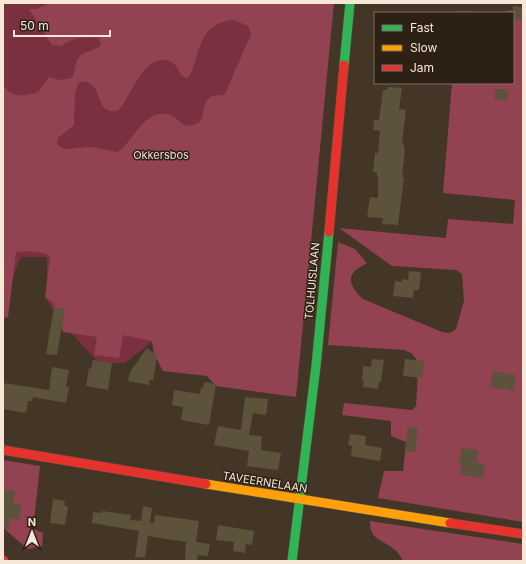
<svg xmlns="http://www.w3.org/2000/svg" width="526" height="564" font-family="Inter,sans-serif">
<style>
.green{fill:#7a303f}
.forest{fill:#924251;fill-rule:evenodd}
.building{fill:#5d523b}
.lines{fill:none;stroke-linecap:round;stroke-linejoin:round}
.fast-casing{stroke:#5d5246;stroke-width:10}
.slow-casing{stroke:#5d5246;stroke-width:10}
.jam-casing{stroke:#5d5246;stroke-width:10}
.fast{stroke:#30b455;stroke-width:9}
.slow{stroke:#ff9f0a;stroke-width:9}
.jam{stroke:#e5322d;stroke-width:9}
.labels{text-anchor:middle;stroke-width:3;stroke-linejoin:round;paint-order:stroke}
.park-label{font-size:11px;fill:#f1d7da;stroke:#2d2115}
.street-label{font-size:11px;fill:#f6e7d6;stroke:#2d2115}
</style>
<rect width="100%" height="100%" fill="#433627"/>
<path class="green" d="M 3,3 L 325,3 L 178,363 L 152,342 L 125,363 L 99,363 L 60,321 L 47,300 L 47,257 L 21,257 L 3,300 Z"/>
<path class="forest" d="M 50,3 L 334,3 L 296,397 L 216,386 L 207,376 L 163,371 L 154,354 L 152,341 L 123,335 L 119,358 L 94,355 L 97,337 L 63,332 L 53,303 L 45,297 L 50,256 C 39,250 28,251 16,252 L 8,317 L 3,318 L 3,85 C 12,99 24,96 38,92 L 49,77 L 60,80 L 72,78 C 76,71 74,60 81,55 C 87,51 95,50 101,45 L 99,38 C 83,36 74,37 61,46 L 52,45 L 29,9 L 36,9 ZM 234,20 L 248,26 L 251,34 L 225,94 C 220,97 213,93 208,99 C 197,112 212,122 187,126 C 179,123 175,115 166,114 C 142,111 134,142 117,152 L 91,147 L 65,149 L 60,147 L 57,143 L 58,138 L 74,125 L 75,93 L 79,82 C 107,79 91,116 118,111 C 131,97 144,52 170,61 C 178,64 178,75 186,78 L 189,77 C 202,50 198,23 234,20 Z
M 523,8 L 523,522 L 378,498 L 384,471 L 403,471 L 406,442 L 391,436 L 391,421 L 342,415 L 344,403 L 412,410 L 416,406 L 418,371 L 417,360 L 411,353 L 404,350 L 328,345 L 338,242 L 355,249 L 367,263 C 363,266 359,267 356,270 C 344,279 356,293 363,299 L 442,332 L 450,333 L 456,329 L 464,301 L 462,274 L 456,270 L 392,266 L 339,228 L 446,238 L 448,219 L 513,224 L 515,200 L 443,193 L 452,83 L 513,83 L 513,13 L 457,13 L 457,11 L 500,13 Z
M 3,460 L 40,466 L 33,529 L 43,533 L 42,546 L 28,549 L 3,528 Z
M 370,521 L 523,544 L 523,561 L 403,561 C 393,538 369,546 370,521 Z"/>
<path class="building" d="M 513,6 L 523,7 L 523,20 L 513,19 Z
M 388,87 L 402,88 L 399,109 L 406,110 L 402,143 L 404,144 L 404,149 L 405,150 L 402,177 L 404,177 L 398,225 L 382,224 L 383,218 L 367,217 L 370,197 L 378,198 L 378,176 L 377,176 L 377,173 L 373,172 L 375,153 L 378,153 L 380,131 L 373,130 L 374,120 L 379,120 L 383,90 L 387,90 Z
M 495,89 L 508,90 L 507,101 L 494,99 Z
M 409,271 L 421,272 L 419,290 L 414,290 L 413,298 L 393,296 L 395,281 L 402,282 L 402,279 L 408,280 Z
M 54,307 L 65,309 L 57,355 L 46,354 Z
M 147,348 L 157,356 L 153,381 L 149,380 L 149,385 L 128,381 L 130,372 Z
M 372,359 L 384,360 L 381,382 L 379,382 L 378,389 L 363,387 L 364,381 L 362,381 L 363,366 L 371,367 Z
M 405,359 L 424,361 L 422,378 L 403,376 Z
M 93,360 L 112,363 L 108,390 L 86,386 L 89,368 L 91,369 Z
M 52,367 L 69,370 L 66,387 L 69,387 L 66,403 L 33,397 L 32,401 L 28,401 L 26,413 L 3,409 L 3,383 L 49,390 Z
M 493,371 L 516,375 L 513,391 L 490,387 Z
M 205,382 L 216,384 L 209,425 L 181,420 L 183,407 L 172,405 L 174,390 L 200,394 L 201,388 L 203,388 Z
M 245,397 L 268,399 L 266,415 L 253,413 L 249,435 L 262,436 L 261,450 L 281,453 L 278,470 L 247,466 L 249,451 L 214,445 L 218,426 L 241,430 Z
M 408,427 L 418,428 L 415,452 L 405,451 Z
M 350,434 L 366,436 L 365,445 L 382,448 L 380,461 L 351,456 L 352,446 L 348,445 Z
M 462,448 L 478,450 L 476,462 L 485,464 L 483,478 L 460,475 L 462,464 L 459,463 Z
M 3,489 L 15,491 L 13,503 L 22,504 L 19,520 L 10,518 L 8,530 L 3,529 Z
M 53,499 L 65,501 L 64,505 L 68,507 L 65,525 L 50,523 Z
M 143,506 L 152,508 L 150,523 L 154,523 L 155,515 L 199,521 L 196,542 L 210,544 L 208,556 L 198,555 L 197,561 L 185,561 L 186,542 L 148,536 L 145,558 L 135,557 L 139,531 L 92,523 L 93,512 L 101,513 L 102,511 L 131,515 L 130,520 L 141,521 Z
M 218,525 L 254,531 L 252,545 L 246,544 L 245,553 L 233,551 L 234,542 L 216,540 Z"/>
<g class="lines">
<g class="fast-casing">
<path id="fast" d="M 344,65 L 350,3
M 292,561 L 316,366 L 329,232"/>
</g>
<g class="slow-casing">
<path id="slow" d="M 206,484 L 450,523"/>
</g>
<g class="jam-casing">
<path id="jam" d="M 329,232 L 344,65
M 3,450 L 206,484
M 450,523 L 523,534
M 3,560 L 4,561"/>
</g>
<use href="#fast" class="fast"/>
<use href="#slow" class="slow"/>
<use href="#jam" class="jam"/>
</g>
<g class="labels">
<g class="park-label">
<text x="161" y="159">Okkersbos</text>
</g>
<g class="street-label">
<text transform="translate(312 281) rotate(-85)" y="4">TOLHUISLAAN</text>
<text transform="translate(265 482) rotate(9)" y="4">TAVEERNELAAN</text>
</g>
</g>
<rect width="526" height="564" fill="none" stroke="#f6e7d6" stroke-width="8"/>
<rect x="374" y="12" width="140" height="72" fill="#2d2115" stroke="#7d7062"/>
<rect x="382" y="25" width="20" height="6" fill="#30b455" stroke="#7d7062"/>
<text x="410" y="32" font-size="12" fill="#f6e7d6">Fast</text>
<rect x="382" y="45" width="20" height="6" fill="#ff9f0a" stroke="#7d7062"/>
<text x="410" y="52" font-size="12" fill="#f6e7d6">Slow</text>
<rect x="382" y="65" width="20" height="6" fill="#e5322d" stroke="#7d7062"/>
<text x="410" y="72" font-size="12" fill="#f6e7d6">Jam</text>
<g transform="translate(32 532)" stroke="#2d2115" stroke-width="3" paint-order="stroke">
<path d="M0-3L7 15L0 10L-7 15Z" fill="#f6e7d6"/>
<text y="-6" font-size="11" font-weight="bold" text-anchor="middle" fill="#f6e7d6">N</text>
</g>
<path d="M14 30v6h96v-6" fill="none" stroke="#f6e7d6" stroke-width="2"/>
<text x="20" y="30" font-size="12" fill="#f6e7d6" stroke="#2d2115" stroke-width="3" paint-order="stroke">50 m</text>
</svg>
